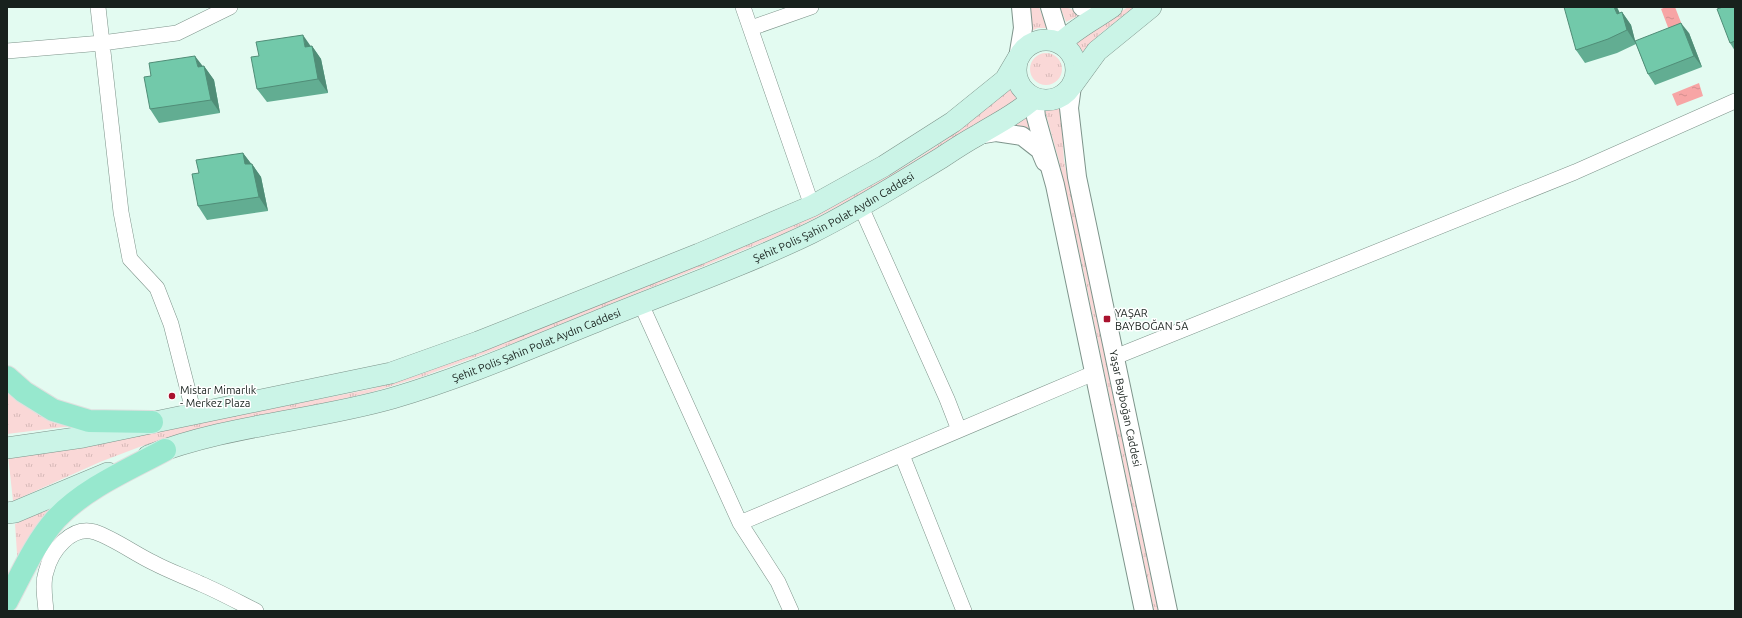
<svg xmlns="http://www.w3.org/2000/svg" width="1742" height="618" font-family="Ubuntu,sans-serif">
<style>
.grass{fill:url(#grass-tufts)}
.water{fill:url(#water-ripples)}
.lines{fill:none;stroke-linecap:round;stroke-linejoin:round}
.minor-casing{stroke:#7e948b;stroke-width:16}
.tertiary-casing{stroke:#7e948b;stroke-width:20}
.secondary-casing{stroke:#7e948b;stroke-width:22}
.primary-casing{stroke:#dfe0df;stroke-width:24}
.minor{stroke:#fff;stroke-width:15}
.tertiary{stroke:#fff;stroke-width:18}
.secondary{stroke:#cbf4e7;stroke-width:21}
.primary{stroke:#97e8ce;stroke-width:22}
.wall{fill:#62ad92}
.shaded-wall{fill:#508d77}
.building{fill:#72c9aa;stroke:#508d77}
.poi-dot{fill:#a9122e;stroke:#fff;stroke-width:1.5}
.labels{text-anchor:middle;stroke-width:3;stroke-linejoin:round;paint-order:stroke}
.street-label{font-size:11px;fill:#18211d;stroke:#fff}
.poi-label{font-size:11px;fill:#18211d;stroke:#fff;text-anchor:start}
</style>
<defs>
<pattern id="grass-tufts" width="24" height="20" patternUnits="userSpaceOnUse"><rect width="24" height="20" fill="#fad8d7"/><path d="M3 7l-1-3M5 7V3M7 7l1-3M15 17l-1-3M17 17v-4M19 17l1-3" fill="none" stroke="#d6b9b8"/></pattern>
<pattern id="water-ripples" width="26" height="14" patternUnits="userSpaceOnUse"><rect width="26" height="14" fill="#f7a5a5"/><path d="M2 4q2-2 4 0t4 0M15 11q2-2 4 0t4 0" fill="none" stroke="#d38e8e"/></pattern>
</defs>
<rect width="100%" height="100%" fill="#e3fbf1"/>
<path class="grass" d="M 1031,7 L 1039,7 L 1047,28 L 1038,28 L 1031,31 Z
M 1060,7 C 1067,7 1077,11 1085,12 L 1066,22 Z
M 1128,7 L 1134,7 L 1101,33 L 1080,54 L 1074,40 L 1097,28 Z
M1030 69a16 16 0 1 1 32 0a16 16 0 1 1-32 0Z
M 1010,87 L 1019,100 C 942,147 865,195 783,234 L 509,345 L 421,377 L 372,392 L 325,403 L 205,427 L 142,446 L 100,462 L 13,501 L 8,455 L 204,422 L 371,389 L 421,374 L 508,341 L 782,231 C 862,193 946,149 1010,87 Z
M 1061,106 L 1064,160 L 1158,611 L 1154,611 L 1083,269 L 1059,161 L 1045,111 Z
M 1026,118 L 1035,141 L 1004,130 Z
M 7,385 L 80,425 L 7,434 Z
M 68,500 L 18,568 L 15,524 Z"/>
<path class="water" d="M 1666,7 L 1675,7 L 1682,25 L 1669,30 L 1661,9 Z
M 1699,83 L 1703,96 L 1677,106 L 1672,94 Z"/>
<g class="lines">
<g class="minor-casing">
<path id="minor" d="M 98,7 L 121,212 L 130,259 L 157,288 L 171,324 L 194,414
M 743,7 L 812,206
M 751,28 L 811,7
M 7,51 L 102,43 L 177,33 L 230,7
M 861,207 L 947,399 L 959,430
M 641,304 L 740,523 L 778,582 L 791,611
M 1115,357 L 1575,172 L 1735,101
M 902,455 L 964,611
M 740,523 L 1094,373
M 46,611 C 45,598 42,584 46,572 C 51,551 71,525 95,532 C 115,539 135,554 154,563 C 169,571 186,577 201,584 C 220,592 238,602 256,611"/>
</g>
<g class="tertiary-casing">
<g id="tertiary">
<path d="M 1050,7 L 1061,43"/>
<path d="M 1082,7 L 1087,8 L 1103,7"/>
<path d="M 1018,58 L 1023,28 L 1021,7"/>
<path id="s1" d="M 1072,86 L 1069,108 L 1077,177 L 1168,611"/>
<path d="M 1034,98 L 1036,117 L 1055,185 L 1144,611"/>
<path d="M 978,135 L 996,132 L 1022,136 L 1040,150 L 1045,162"/>
</g>
</g>
<g class="secondary-casing">
<g id="secondary">
<circle cx="1046" cy="70" r="30"/>
<path d="M 1061,43 C 1076,28 1095,19 1112,7"/>
<path d="M 1073,84 L 1097,51 L 1151,7"/>
<path d="M 7,448 L 83,437 L 391,373 L 478,342 L 699,254 L 812,206 L 884,166 L 953,122 L 1005,80 L 1018,58"/>
<path id="s2" d="M 148,456 C 226,425 313,421 393,398 C 465,377 535,346 605,318 C 674,290 745,265 811,233 C 856,211 898,184 941,158 C 953,150 965,142 978,135 C 997,123 1017,114 1034,98"/>
<path d="M 7,513 L 15,512 L 108,473"/>
</g>
</g>
<g class="primary-casing">
<path id="primary" d="M 7,377 L 24,392 L 53,410 L 89,421 L 152,422
M 7,601 C 22,573 35,543 56,519 C 85,488 128,470 165,450"/>
</g>
<use href="#minor" class="minor"/>
<use href="#tertiary" class="tertiary"/>
<use href="#secondary" class="secondary"/>
<use href="#primary" class="primary"/>
</g>
<path class="wall" d="M 1735,7 L 1735,51 L 1730,43 Z
M 1622,12 L 1631,25 L 1635,41 L 1689,33 L 1702,67 L 1655,85 L 1648,74 L 1636,44 L 1617,53 L 1585,63 L 1576,50 L 1620,13 Z
M 311,46 L 312,46 L 321,59 L 328,93 L 267,102 L 257,89 Z
M 203,66 L 204,66 L 214,80 L 220,113 L 159,123 L 150,109 Z
M 243,153 L 251,164 L 252,164 L 261,177 L 268,211 L 207,220 L 198,206 L 199,173 Z"/>
<path class="shaded-wall" d="M 1614,7 L 1617,7 L 1625,24 L 1622,12 L 1631,25 L 1636,44 L 1627,30 L 1617,14 Z
M 1681,23 L 1689,33 L 1702,67 L 1694,56 Z
M 303,35 L 312,48 L 312,46 L 321,59 L 328,93 L 318,79 L 305,47 Z
M 195,56 L 205,69 L 204,66 L 214,80 L 220,113 L 211,100 L 198,67 Z
M 243,153 L 253,166 L 252,164 L 261,177 L 268,211 L 259,197 L 245,164 Z"/>
<path class="building" d="M 1564,7 L 1614,7 L 1617,14 L 1622,12 L 1627,30 L 1608,39 L 1576,50 Z
M 1723,7 L 1735,7 L 1735,41 L 1730,43 L 1717,9 Z
M 1681,23 L 1694,56 L 1648,74 L 1635,41 Z
M 303,35 L 305,47 L 312,46 L 318,79 L 257,89 L 251,57 L 259,56 L 256,42 Z
M 195,56 L 198,67 L 204,66 L 211,100 L 150,109 L 144,77 L 151,76 L 149,63 Z
M 243,153 L 245,164 L 252,164 L 259,197 L 198,206 L 192,174 L 199,173 L 196,160 Z"/>
<g class="poi-dot">
<rect x="1103" y="315" width="8" height="8" rx="2"/>
<circle cx="172" cy="396" r="4"/>
</g>
<g class="labels">
<g class="street-label">
<text dy="4" stroke="none"><textPath href="#s2" startOffset="729">Şehit Polis Şahin Polat Aydın Caddesi</textPath></text>
<text dy="4" stroke="none"><textPath href="#s2" startOffset="405">Şehit Polis Şahin Polat Aydın Caddesi</textPath></text>
<text dy="4" stroke="none"><textPath href="#s1" startOffset="328">Yaşar Bayboğan Caddesi</textPath></text>
</g>
<g class="poi-label">
<text x="1115" y="317">YAŞAR<tspan x="1115" dy="13">BAYBOĞAN 5A</tspan></text>
<text x="180" y="394">Mistar Mimarlık<tspan x="180" dy="13">- Merkez Plaza</tspan></text>
</g>
</g>
<rect width="1742" height="618" fill="none" stroke="#18211d" stroke-width="16"/>
</svg>
